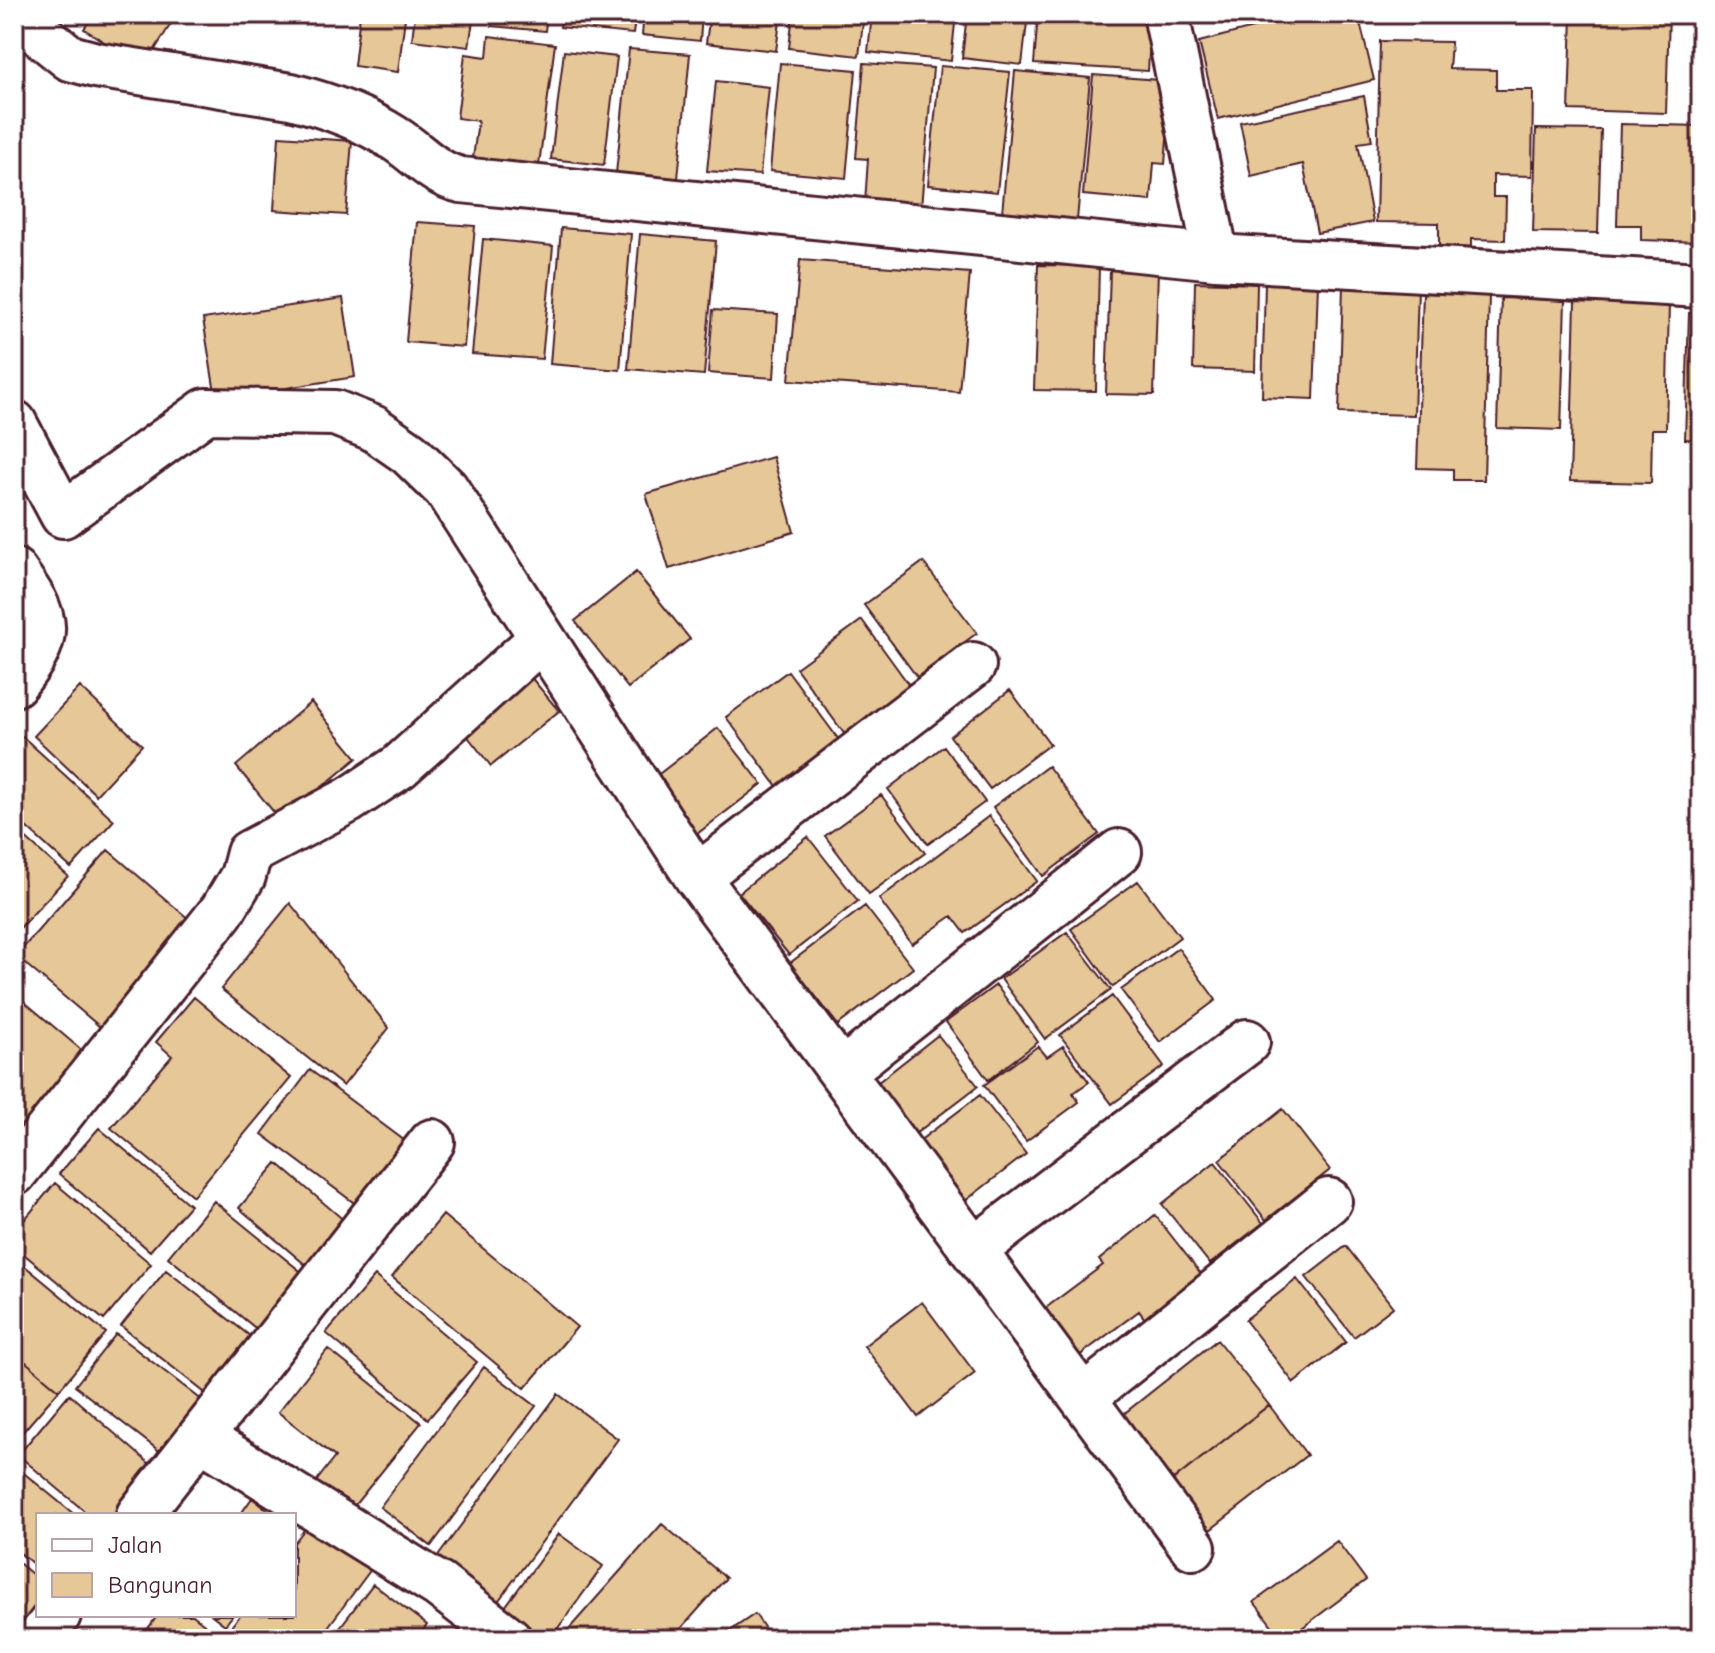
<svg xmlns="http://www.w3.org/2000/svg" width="1715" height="1653" font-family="'Comic Neue',sans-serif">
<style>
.building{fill:#e5c798;stroke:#4a1f2b;stroke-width:2}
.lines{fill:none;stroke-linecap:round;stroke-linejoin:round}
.minor-casing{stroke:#4a1f2b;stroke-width:50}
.minor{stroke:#fff;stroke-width:44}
</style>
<rect width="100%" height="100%" fill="#fff"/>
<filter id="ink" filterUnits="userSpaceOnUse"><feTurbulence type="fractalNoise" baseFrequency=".0125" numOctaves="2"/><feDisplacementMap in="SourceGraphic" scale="16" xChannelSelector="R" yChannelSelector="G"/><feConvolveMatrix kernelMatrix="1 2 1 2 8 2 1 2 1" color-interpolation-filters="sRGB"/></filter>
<g filter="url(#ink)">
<path class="building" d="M 93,14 L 177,14 L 144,67 L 84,29 Z
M 360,14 L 405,18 L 398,72 L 354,66 Z
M 415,14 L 474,14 L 469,47 L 412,40 Z
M 493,14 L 547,14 L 545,31 L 492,26 Z
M 562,14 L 636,14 L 633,34 L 560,27 Z
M 644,14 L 702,14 L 700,41 L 642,35 Z
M 710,14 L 781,14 L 776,51 L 706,43 Z
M 793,14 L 864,14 L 859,56 L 789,48 Z
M 872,14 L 956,14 L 951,61 L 868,52 Z
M 967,14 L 1028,14 L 1022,65 L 962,58 Z
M 1038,14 L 1104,14 L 1151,19 L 1148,71 L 1034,64 Z
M 1307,14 L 1358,14 L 1374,80 L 1218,119 L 1199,42 Z
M 1572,14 L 1669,14 L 1666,113 L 1569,110 Z
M 489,36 L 555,44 L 539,165 L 473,158 L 478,121 L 457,118 L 465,54 L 487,57 Z
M 1380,41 L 1451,42 L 1449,69 L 1496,70 L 1496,90 L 1533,90 L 1532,176 L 1493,175 L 1493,197 L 1506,197 L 1505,240 L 1471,239 L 1471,250 L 1439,250 L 1439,223 L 1376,222 Z
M 629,49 L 690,54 L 677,189 L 615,183 Z
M 564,51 L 617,57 L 604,165 L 551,159 Z
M 780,63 L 856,70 L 846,178 L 770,171 Z
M 864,63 L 933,68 L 921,207 L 865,203 L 868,159 L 856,158 Z
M 940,66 L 1010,72 L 997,192 L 928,185 Z
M 1015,71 L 1090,78 L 1077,220 L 1002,213 Z
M 1093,75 L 1172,81 L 1165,164 L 1154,163 L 1151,201 L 1083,195 Z
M 716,81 L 769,87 L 760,175 L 707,171 Z
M 1364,96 L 1372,141 L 1358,143 L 1373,222 L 1317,233 L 1303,164 L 1251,176 L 1240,122 Z
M 1620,124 L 1701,126 L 1701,242 L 1641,240 L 1641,225 L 1617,225 Z
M 1536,129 L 1601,130 L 1598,233 L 1533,232 Z
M 279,136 L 352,141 L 346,215 L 274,210 Z
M 417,222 L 475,226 L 464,347 L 406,342 Z
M 561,228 L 631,234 L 620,370 L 550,364 Z
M 640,234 L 716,241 L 704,375 L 628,369 Z
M 483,239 L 553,246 L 542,359 L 472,354 Z
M 800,260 L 970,273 L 959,392 L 789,380 Z
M 1038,265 L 1099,266 L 1096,391 L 1034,390 Z
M 1110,270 L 1158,270 L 1154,395 L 1106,394 Z
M 1195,282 L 1257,284 L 1255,371 L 1193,369 Z
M 1265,283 L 1318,283 L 1314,399 L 1262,397 Z
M 1343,286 L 1418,288 L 1414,415 L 1339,413 Z
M 1423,293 L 1489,295 L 1484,480 L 1453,480 L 1453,469 L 1417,468 Z
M 343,298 L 355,377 L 216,399 L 203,319 Z
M 1501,298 L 1565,300 L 1561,430 L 1497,428 Z
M 1575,302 L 1669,304 L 1666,429 L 1652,429 L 1651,483 L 1570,481 Z
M 713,310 L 778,314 L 774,378 L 708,373 Z
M 1689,313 L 1701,313 L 1701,440 L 1685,439 Z
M 773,457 L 794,532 L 669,569 L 646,494 Z
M 923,562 L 977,633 L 917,677 L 864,605 Z
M 636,572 L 690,639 L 628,688 L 575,621 Z
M 862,620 L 912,689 L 846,736 L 796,668 Z
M 525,670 L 559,711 L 491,766 L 458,724 Z
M 788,671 L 842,744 L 780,790 L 726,717 Z
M 80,687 L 142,745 L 96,795 L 34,736 Z
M 1010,690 L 1050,744 L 990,789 L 950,736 Z
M 311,702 L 357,758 L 281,821 L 236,766 Z
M 718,728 L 762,784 L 693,837 L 650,781 Z
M 22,736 L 114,820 L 71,868 L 14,816 L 14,745 Z
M 944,746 L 985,802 L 928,844 L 888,789 Z
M 1048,766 L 1099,834 L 1043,876 L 993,807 Z
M 881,795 L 925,853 L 869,894 L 825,836 Z
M 989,816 L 1037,881 L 965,933 L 952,916 L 912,944 L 879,899 Z
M 14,828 L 68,876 L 20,928 L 14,923 Z
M 808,837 L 858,901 L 789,955 L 739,893 Z
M 108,850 L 197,926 L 106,1032 L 16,956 Z
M 1138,881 L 1180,937 L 1113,987 L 1071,929 Z
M 290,903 L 389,1028 L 343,1086 L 221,989 Z
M 865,906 L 913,968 L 838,1025 L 790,963 Z
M 1067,932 L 1111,990 L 1045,1039 L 1001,979 Z
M 1178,948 L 1216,1000 L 1160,1042 L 1121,990 Z
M 996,985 L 1038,1042 L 988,1080 L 946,1022 Z
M 14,993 L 85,1053 L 14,1136 Z
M 1112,996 L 1164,1066 L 1112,1104 L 1060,1035 Z
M 194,997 L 291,1078 L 193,1196 L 111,1128 L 172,1056 L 156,1042 Z
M 938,1035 L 978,1086 L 911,1137 L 872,1087 Z
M 1038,1046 L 1047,1057 L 1063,1046 L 1089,1082 L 1073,1093 L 1079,1102 L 1026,1141 L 984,1085 Z
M 310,1070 L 405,1141 L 357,1205 L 262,1134 Z
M 980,1095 L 1026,1154 L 956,1208 L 910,1148 Z
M 1283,1109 L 1330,1170 L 1266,1220 L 1219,1160 Z
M 99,1128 L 190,1205 L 150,1251 L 59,1174 Z
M 1215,1162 L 1263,1223 L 1210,1264 L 1162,1204 Z
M 277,1163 L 346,1222 L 308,1267 L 239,1208 Z
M 55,1183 L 151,1264 L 104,1320 L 14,1246 L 14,1232 Z
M 214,1201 L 305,1275 L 259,1331 L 168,1257 Z
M 443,1215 L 577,1327 L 525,1388 L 392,1277 Z
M 1155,1215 L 1202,1275 L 1145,1319 L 1139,1311 L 1079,1356 L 1043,1310 L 1103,1265 L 1099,1260 Z
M 1346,1246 L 1393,1307 L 1354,1337 L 1306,1277 Z
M 14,1257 L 106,1333 L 59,1390 L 14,1352 Z
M 166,1270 L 260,1344 L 214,1400 L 121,1326 Z
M 375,1276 L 477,1362 L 428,1419 L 326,1333 Z
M 1297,1279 L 1346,1342 L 1294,1383 L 1245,1320 Z
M 922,1302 L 975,1373 L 918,1417 L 864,1346 Z
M 116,1334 L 203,1401 L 162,1453 L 75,1386 Z
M 1217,1340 L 1269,1405 L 1172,1481 L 1121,1416 Z
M 328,1349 L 421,1423 L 350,1511 L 315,1483 L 335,1457 L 278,1412 Z
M 14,1352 L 59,1390 L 14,1442 Z
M 484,1367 L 536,1406 L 431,1546 L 380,1507 Z
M 69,1394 L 157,1470 L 120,1515 L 89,1515 L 18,1455 Z
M 558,1394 L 618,1439 L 496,1604 L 436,1559 Z
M 1269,1405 L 1307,1455 L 1210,1530 L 1172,1481 Z
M 14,1465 L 75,1515 L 38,1515 L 38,1568 L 14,1548 Z
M 252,1498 L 274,1515 L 240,1515 Z
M 311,1521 L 372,1568 L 319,1639 L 236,1639 L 227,1632 L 240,1615 L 294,1615 L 294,1543 Z
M 662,1524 L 726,1578 L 672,1639 L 560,1639 Z
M 559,1534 L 603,1566 L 550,1639 L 540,1639 L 502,1611 Z
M 1337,1541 L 1366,1580 L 1287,1639 L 1282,1639 L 1254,1602 Z
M 14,1559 L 38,1579 L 38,1609 L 14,1638 Z
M 373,1584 L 427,1625 L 417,1639 L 331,1639 Z
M 755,1614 L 772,1639 L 718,1639 Z
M 158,1615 L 193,1615 L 223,1639 L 140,1639 Z
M 212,1615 L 233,1615 L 225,1625 Z"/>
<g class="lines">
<g class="minor-casing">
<path id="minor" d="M 15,14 L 70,58 L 96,65 L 291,96 C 326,105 363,118 394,138 C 417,152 433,174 461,180 L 1216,257 L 1701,285
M 1166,14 L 1216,257
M 14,423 L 63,515 L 206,411 L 335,413 L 373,428 L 409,453 L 446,489 L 697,877 L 1193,1547
M 14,571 C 50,620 53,636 14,684
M 697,877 L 973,665
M 842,1072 L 1119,852
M 14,1173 L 222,911 L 243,876 L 249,853 L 349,800 L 399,767 L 542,638
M 974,1250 L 1247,1042
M 1083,1398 L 1329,1201
M 201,1438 L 439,1585 L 509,1639
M 139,1515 L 432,1142
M 39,1639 L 58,1615"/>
</g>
<use href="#minor" class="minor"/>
</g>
</g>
<rect width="1715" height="1653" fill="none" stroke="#fff" stroke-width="48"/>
<rect x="24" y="24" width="1667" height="1605" fill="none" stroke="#4a1f2b" stroke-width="3" filter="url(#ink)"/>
<rect x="36" y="1513" width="260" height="104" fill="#ffffff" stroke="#b7a5aa" stroke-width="2"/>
<rect x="52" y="1539" width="40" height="12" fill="#ffffff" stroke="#b7a5aa" stroke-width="2"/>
<text x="108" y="1553" font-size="24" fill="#4a1f2b">Jalan</text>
<rect x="52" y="1573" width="40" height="24" fill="#e5c798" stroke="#b7a5aa" stroke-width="2"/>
<text x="108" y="1593" font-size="24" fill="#4a1f2b">Bangunan</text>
</svg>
